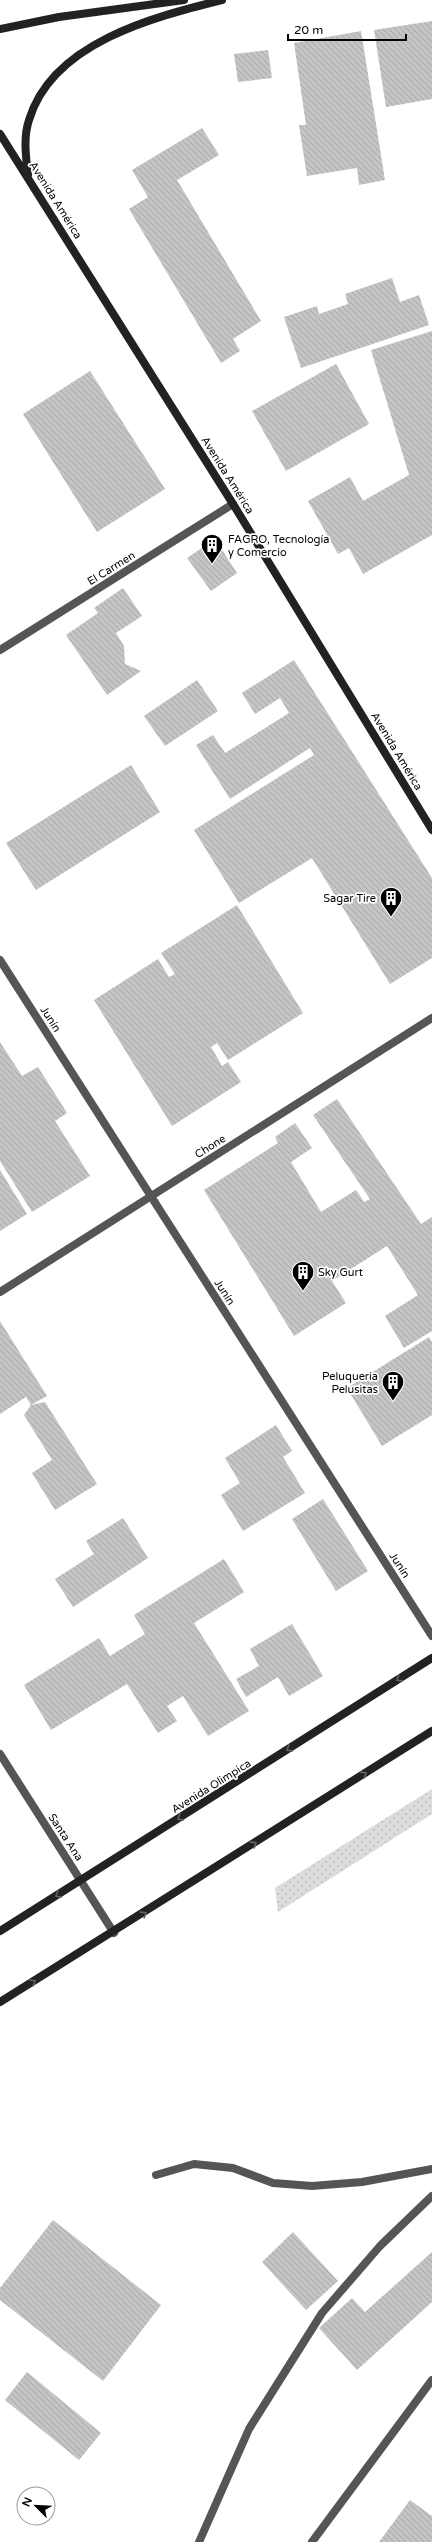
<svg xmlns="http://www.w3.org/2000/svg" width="432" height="2542" font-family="'Varela Round',sans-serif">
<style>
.park{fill:url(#park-dots)}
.building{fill:url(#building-back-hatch)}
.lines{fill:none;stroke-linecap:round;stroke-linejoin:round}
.lane{stroke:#555;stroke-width:8}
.street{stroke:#555;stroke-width:8}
.secondary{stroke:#222;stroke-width:8}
.oneway{stroke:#646464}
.labels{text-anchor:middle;stroke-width:3.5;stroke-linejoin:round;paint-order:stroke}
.street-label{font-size:11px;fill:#000;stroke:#fff}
.poi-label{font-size:11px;fill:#000;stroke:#fff;text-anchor:start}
</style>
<defs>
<pattern id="park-dots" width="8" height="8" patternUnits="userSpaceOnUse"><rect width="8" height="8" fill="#dcdcdc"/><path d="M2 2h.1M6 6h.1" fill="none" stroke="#bbb" stroke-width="1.8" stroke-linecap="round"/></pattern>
<pattern id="building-back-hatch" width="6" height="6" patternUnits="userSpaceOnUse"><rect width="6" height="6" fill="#c4c4c4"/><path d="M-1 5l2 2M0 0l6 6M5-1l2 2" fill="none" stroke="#a7a7a7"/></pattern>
</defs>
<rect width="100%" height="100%" fill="#fff"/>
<path class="park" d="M 432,1789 L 432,1814 L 278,1912 L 275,1888 Z"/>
<path class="building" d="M 432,21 L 432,99 L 386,107 L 374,30 Z
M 361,31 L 385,180 L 359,185 L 357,168 L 307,176 L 299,125 L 306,125 L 294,43 Z
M 268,50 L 272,78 L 238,82 L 234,54 Z
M 202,128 L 219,155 L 177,180 L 261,321 L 233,339 L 240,351 L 221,363 L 129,209 L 148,197 L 132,170 Z
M 392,278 L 400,302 L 419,295 L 429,325 L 301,368 L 284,317 L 317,306 L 319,314 L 348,304 L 345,294 Z
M 432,331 L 432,535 L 363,574 L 349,548 L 338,554 L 308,501 L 350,477 L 363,501 L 409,475 L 371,350 Z
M 336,364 L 369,424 L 286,471 L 252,411 Z
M 90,371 L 165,489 L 97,532 L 23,414 Z
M 215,539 L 237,573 L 211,591 L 187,558 Z
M 123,588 L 142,616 L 116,633 L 124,646 L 125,664 L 141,671 L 107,695 L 66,635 L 98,613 L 94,608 Z
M 294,660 L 432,878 L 432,958 L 390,984 L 312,858 L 239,903 L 194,830 L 314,755 L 310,748 L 230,799 L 196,745 L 213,735 L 225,753 L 289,713 L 280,698 L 255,714 L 242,693 Z
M 197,680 L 218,711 L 165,746 L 144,716 Z
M 131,765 L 160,812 L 36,890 L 6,843 Z
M 237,905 L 303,1013 L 228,1060 L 217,1043 L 211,1047 L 222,1066 L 228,1062 L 241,1082 L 172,1126 L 94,1000 L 158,959 L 169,977 L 175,974 L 161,953 Z
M 0,1042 L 22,1076 L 38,1067 L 67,1113 L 55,1121 L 90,1176 L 32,1212 L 0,1161 Z
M 337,1099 L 421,1224 L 432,1217 L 432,1331 L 404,1348 L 385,1316 L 418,1295 L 387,1246 L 332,1281 L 346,1303 L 294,1336 L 204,1190 L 278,1143 L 275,1137 L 295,1123 L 312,1148 L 291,1162 L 321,1212 L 356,1190 L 364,1202 L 370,1199 L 313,1115 Z
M 0,1170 L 27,1214 L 0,1231 Z
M 0,1321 L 47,1396 L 31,1405 L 45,1402 L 97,1484 L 55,1510 L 32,1473 L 52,1460 L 24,1415 L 31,1405 L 26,1397 L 0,1414 Z
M 429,1337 L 432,1342 L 432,1415 L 382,1446 L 347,1388 Z
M 276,1425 L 292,1451 L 283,1457 L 305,1493 L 243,1531 L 221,1495 L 240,1483 L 225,1458 Z
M 323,1499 L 368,1571 L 336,1591 L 292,1519 Z
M 123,1518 L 148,1558 L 73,1607 L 55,1579 L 94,1554 L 86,1541 Z
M 224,1559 L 244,1592 L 194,1623 L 249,1711 L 208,1736 L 183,1696 L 167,1706 L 177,1721 L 158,1733 L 127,1684 L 51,1730 L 24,1685 L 99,1638 L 110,1656 L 145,1634 L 134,1615 Z
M 292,1624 L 323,1676 L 289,1696 L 278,1677 L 246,1697 L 236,1679 L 259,1666 L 250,1649 Z
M 53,2220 L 161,2305 L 103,2381 L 0,2300 L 0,2288 Z
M 293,2232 L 338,2281 L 306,2310 L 262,2262 Z
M 432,2252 L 432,2302 L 357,2370 L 319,2328 L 352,2298 L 365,2312 Z
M 27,2372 L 101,2433 L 79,2460 L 5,2400 Z
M 410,2500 L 432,2516 L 432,2542 L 379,2542 Z"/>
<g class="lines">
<path class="lane" d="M 156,2175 L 194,2164 L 233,2168 L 273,2183 L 312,2186 L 362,2182 L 432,2169
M 199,2542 L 249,2429 L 322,2313 L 380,2246 L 432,2196
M 312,2542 L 432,2380"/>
<path class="street" d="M 0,650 L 233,504
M 0,960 L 432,1636
M 0,1292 L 432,1018
M 0,1754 L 114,1933"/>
<path class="secondary" d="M 0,29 L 59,17 L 184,0
M 0,134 L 233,504 L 432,830
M 28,175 C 26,157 23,138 29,120 C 52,43 153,17 222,0
M 0,1931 L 432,1658
M 0,2002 L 432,1731"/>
</g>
<defs><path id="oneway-chevron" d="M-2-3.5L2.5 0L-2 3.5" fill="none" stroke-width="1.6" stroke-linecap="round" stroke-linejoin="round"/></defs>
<g class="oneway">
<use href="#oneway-chevron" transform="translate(399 1679) rotate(148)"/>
<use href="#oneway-chevron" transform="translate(289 1749) rotate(148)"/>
<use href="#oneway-chevron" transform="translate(364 1774) rotate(-32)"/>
<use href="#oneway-chevron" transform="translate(180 1818) rotate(148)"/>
<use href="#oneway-chevron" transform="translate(254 1844) rotate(-32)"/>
<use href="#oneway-chevron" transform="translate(58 1895) rotate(149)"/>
<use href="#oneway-chevron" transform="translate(144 1914) rotate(-32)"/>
<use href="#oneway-chevron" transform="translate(33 1982) rotate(-31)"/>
</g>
<defs>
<g id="building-pin" transform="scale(1.15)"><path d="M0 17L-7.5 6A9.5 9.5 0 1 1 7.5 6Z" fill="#000" stroke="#fff"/><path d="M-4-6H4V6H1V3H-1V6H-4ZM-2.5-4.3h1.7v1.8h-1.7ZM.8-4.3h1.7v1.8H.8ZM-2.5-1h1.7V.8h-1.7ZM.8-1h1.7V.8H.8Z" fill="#fff"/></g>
</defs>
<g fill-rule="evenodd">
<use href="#building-pin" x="212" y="545"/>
<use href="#building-pin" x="391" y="898"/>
<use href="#building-pin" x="303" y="1272"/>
<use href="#building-pin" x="393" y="1382"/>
</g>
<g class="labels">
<g class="street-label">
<text transform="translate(56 200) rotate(58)" y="4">Avenida América</text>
<text transform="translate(228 475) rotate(58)" y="4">Avenida América</text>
<text transform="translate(111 568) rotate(-32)" y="4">El Carmen</text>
<text transform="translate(397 751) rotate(59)" y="4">Avenida América</text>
<text transform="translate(51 1019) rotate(57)" y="4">Junín</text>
<text transform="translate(210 1146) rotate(-32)" y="4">Chone</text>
<text transform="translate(225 1292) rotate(57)" y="4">Junín</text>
<text transform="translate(400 1565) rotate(57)" y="4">Junín</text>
<text transform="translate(211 1786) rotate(-32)" y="4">Avenida Olimpica</text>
<text transform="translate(66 1837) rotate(57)" y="4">Santa Ana</text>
</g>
<g class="poi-label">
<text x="228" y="543">FAGRO, Tecnología<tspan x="228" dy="13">y Comercio</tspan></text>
<text x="376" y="902" text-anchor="end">Sagar Tire</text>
<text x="318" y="1276">Sky Gurt</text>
<text x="378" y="1380" text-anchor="end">Peluqueria<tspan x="378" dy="13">Pelusitas</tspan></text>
</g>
</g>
<g transform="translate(36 2506) rotate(294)"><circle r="19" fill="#ffffff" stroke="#999999"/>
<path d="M0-3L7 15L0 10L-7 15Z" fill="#000000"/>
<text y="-6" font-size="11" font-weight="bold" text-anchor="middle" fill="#000000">N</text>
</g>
<path d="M288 34v6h118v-6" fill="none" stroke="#000000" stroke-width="2"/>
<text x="294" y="34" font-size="12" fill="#000000" stroke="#ffffff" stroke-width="3" paint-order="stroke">20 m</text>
</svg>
